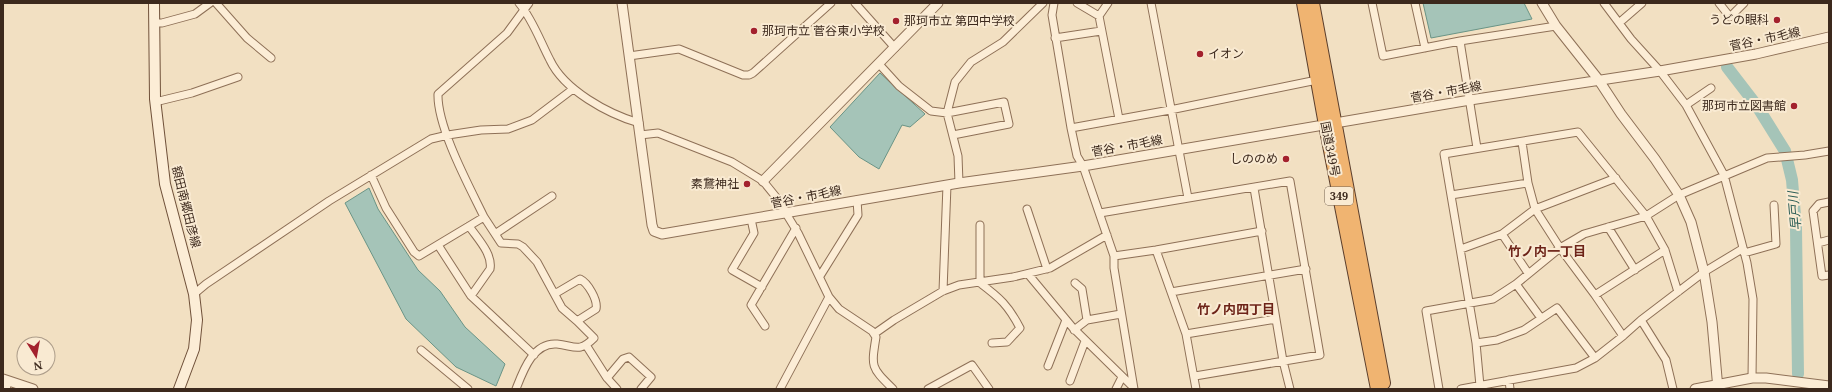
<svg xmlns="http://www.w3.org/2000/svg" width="1832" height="392" font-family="'Noto Serif','Noto Sans JP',serif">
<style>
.water{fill:#a5c4b8;stroke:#6a9486}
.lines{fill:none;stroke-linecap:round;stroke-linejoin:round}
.river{stroke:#a5c4b8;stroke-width:12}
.minor-casing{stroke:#8e7057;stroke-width:9}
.tertiary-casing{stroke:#8e7057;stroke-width:11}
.secondary-casing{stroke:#70513a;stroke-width:12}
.trunk-casing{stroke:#5b3e2c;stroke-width:14}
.minor{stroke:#fcedd6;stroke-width:7}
.tertiary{stroke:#fcedd6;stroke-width:9}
.secondary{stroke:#fcedd6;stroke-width:10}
.trunk{stroke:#f0b471;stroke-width:12}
.poi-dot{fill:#a3212d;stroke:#f9ead2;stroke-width:1.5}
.labels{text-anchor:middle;stroke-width:4;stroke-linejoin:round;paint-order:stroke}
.shield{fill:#f9ead2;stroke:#756353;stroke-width:1}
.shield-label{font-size:11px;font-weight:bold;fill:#3c291d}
.poi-label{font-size:12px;fill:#3c291d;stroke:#f9ead2;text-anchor:end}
.street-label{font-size:12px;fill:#3c291d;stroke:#f9ead2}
.water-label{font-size:13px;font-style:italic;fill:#2b5d56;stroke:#f9ead2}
.neighbourhood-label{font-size:13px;font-weight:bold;fill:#6d2318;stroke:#f9ead2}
</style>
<rect width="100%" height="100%" fill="#f2e0c2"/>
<path class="water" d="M 1423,3 L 1524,3 L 1532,19 L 1431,38 Z
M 880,73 L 925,114 L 910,127 L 902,125 L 879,169 L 859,157 L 830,127 Z
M 369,188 L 378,209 L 418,270 L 440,291 L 465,327 L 505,364 L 496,386 L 456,367 L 406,319 L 345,203 Z"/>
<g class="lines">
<path class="river" d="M 1727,67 L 1757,106 L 1785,151 L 1792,180 L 1796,228 L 1798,374"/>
<g class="minor-casing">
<path id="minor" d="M 216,3 L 247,38 L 271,58
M 519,3 C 533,20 540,41 550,60 C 564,90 608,114 639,123
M 855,3 L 895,48
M 1054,3 L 1052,15 L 1071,128 L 1077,156 L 1083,166 L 1114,256 L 1114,268 L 1134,389
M 1077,3 L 1099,16 L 1119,119
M 1151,3 L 1188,198
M 1372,3 L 1383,56 L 1460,41 L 1556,26
M 1415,3 L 1425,48
M 1604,3 L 1631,39 L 1660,71 L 1686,105 L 1724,175 L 1747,263 L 1753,299 L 1752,378
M 1719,3 L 1730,17 L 1744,3
M 1099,16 L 1108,3
M 155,23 L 162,23 L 195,14 L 210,3
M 1619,23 L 1642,3
M 1055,38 L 1101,31
M 1460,41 L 1477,148
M 629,56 L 679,49 L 743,75 L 749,75 L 753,73 L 831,3
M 879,64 L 899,86 L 931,111 L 947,113 L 1004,102 L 1009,124 L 953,135
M 155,102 L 192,93 L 238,77
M 1686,105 L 1711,88
M 1071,128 L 1170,110 L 1317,80
M 640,135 L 658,133 L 732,162 L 763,181 L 776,197 L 798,233 L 829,297 L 839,309 L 872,331 L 876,337 C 871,368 871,367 893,389
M 1522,142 L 1528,183 L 1535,209 L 1560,248 L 1595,295 L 1665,250
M 371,175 L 386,208 L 414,252 L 419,256 L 484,217 L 501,243 L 518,244 L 523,247 L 537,262 L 562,308 L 577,321 L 594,338 C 579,353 575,346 557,344 C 533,342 523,371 516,389
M 959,183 L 958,156 L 947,113 L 955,82 L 971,62 L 1003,42 L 1043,3
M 1254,188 L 1283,361 L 1290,389
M 1451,195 L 1528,183
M 1829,202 L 1819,204 L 1813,211 L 1822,276 L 1829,275
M 1027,209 L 1047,269
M 1100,213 L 1290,181 L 1320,355 L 1195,376
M 484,217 C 469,186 437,127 438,94 L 507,33 L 529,3
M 751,219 L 754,233 L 732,270 L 762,287
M 469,226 C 477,238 493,254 490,269 L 471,296
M 1608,227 L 1635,270
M 495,234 L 552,196
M 1502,234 L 1528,273
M 1818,243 L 1829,240
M 438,245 L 471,296 L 534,355
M 1461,249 L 1502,234 L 1535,209 L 1616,178
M 1156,250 L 1186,334 L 1196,389
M 1744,253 L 1776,244 L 1774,205
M 1114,256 L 1156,250 L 1262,231
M 1028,274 L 1073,328 L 1133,387
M 820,276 L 858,215 L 857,200
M 980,283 C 1000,298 1008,305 1020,328 L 1007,342 L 992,343
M 980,283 L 980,225
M 1075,283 L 1082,289 L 1087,320
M 1516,284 L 1541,318
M 943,291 L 947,185
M 1171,292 L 1306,269
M 554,293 L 558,292 L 580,279 C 588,283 598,300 596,309 L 577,321
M 194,294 L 206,284 L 329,201 L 431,139 L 448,135 L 481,130 L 508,129 L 532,120 L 573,89
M 1595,295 L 1623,336
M 1641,320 L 1666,360 L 1673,389
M 765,326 L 751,305 L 796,228
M 1074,330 L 1087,320 L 1121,314
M 874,334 L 894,320 L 943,291 L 959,285 L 1013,277 L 1050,268 L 1107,235
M 1186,334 L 1276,319
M 1476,343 L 1497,340 L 1524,330 L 1557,308 L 1595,358
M 586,345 L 607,378 L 617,389
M 421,350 L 468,389
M 1048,366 L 1066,320
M 607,378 L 623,359 L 629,357 L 651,377 L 641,389
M 1509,380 L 1510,389
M 1070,381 L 1085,341
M 1480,386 L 1476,343 L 1444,154 L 1578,132 L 1646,216 L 1665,250 L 1678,292
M 6,389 L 8,382
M 780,389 L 829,297
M 928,389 L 972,365 L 989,389
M 1116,389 L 1122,377
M 1439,389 L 1426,311 L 1493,299 L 1516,284 L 1560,248 L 1584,234 L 1646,216 L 1679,195 L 1767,158 L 1805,155 L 1829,151
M 1461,389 L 1576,368 L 1595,358 L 1623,336 L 1641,320 L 1704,272 L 1742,249"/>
</g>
<g class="tertiary-casing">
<path id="tertiary" d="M 622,3 L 652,225 L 654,231 L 662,234 L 959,183 L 1083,166 L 1470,100 L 1660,71 L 1756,54 L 1829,37
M 1542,3 L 1556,26 L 1598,79 L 1621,114 L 1655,159 L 1679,195 L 1691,222 L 1704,272 L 1712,322 L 1718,389
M 763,181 L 938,3
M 3,379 L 33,389
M 1695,389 L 1752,378 L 1766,378 L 1829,386"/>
</g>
<g class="secondary-casing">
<path id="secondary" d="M 154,3 L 155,99 L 165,184 L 194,294 L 197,320 L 194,349 L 179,389"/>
</g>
<g class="trunk-casing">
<path id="trunk" d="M 1303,3 L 1325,125 L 1377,389
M 1313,3 L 1384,383"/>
</g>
<use href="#minor" class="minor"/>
<use href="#tertiary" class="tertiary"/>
<use href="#secondary" class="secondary"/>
<use href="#trunk" class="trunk"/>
</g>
<g class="poi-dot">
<circle cx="1777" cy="20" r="4"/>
<circle cx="896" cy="21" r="4"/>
<circle cx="754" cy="31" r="4"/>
<circle cx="1200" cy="54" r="4"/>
<circle cx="1794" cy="106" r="4"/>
<circle cx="1286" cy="159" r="4"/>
<circle cx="747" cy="184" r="4"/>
</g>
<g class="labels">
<rect class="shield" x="1325" y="187" width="28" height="18" rx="3"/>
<g class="shield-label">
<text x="1339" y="200">349</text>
</g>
<g class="poi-label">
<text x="1769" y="24">うどの眼科</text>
<text x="904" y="25" text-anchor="start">那珂市立 第四中学校</text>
<text x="762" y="35" text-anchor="start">那珂市立 菅谷東小学校</text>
<text x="1208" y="58" text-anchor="start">イオン</text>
<text x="1786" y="110">那珂市立図書館</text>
<text x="1278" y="163">しののめ</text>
<text x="739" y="188">素鵞神社</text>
</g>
<g class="street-label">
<text transform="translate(1765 39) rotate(-12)" y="4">菅谷・市毛線</text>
<text transform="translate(1446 92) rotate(-10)" y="4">菅谷・市毛線</text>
<text transform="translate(1127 146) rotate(-10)" y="4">菅谷・市毛線</text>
<text transform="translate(1330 149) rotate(79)" y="4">国道349号</text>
<text transform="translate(806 197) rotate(-11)" y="4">菅谷・市毛線</text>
<text transform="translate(186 207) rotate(76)" y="4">額田南郷田彦線</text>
</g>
<g class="water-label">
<text transform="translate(1794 211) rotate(-95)" y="5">早戸川</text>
</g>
<g class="neighbourhood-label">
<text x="1547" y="256">竹ノ内一丁目</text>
<text x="1236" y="314">竹ノ内四丁目</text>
</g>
</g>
<rect width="1832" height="392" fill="none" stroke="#3c291d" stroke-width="8"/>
<g transform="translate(36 356) rotate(169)"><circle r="19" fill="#f9ead2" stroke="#ad9d8a"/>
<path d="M0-3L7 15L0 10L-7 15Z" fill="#a3212d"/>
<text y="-6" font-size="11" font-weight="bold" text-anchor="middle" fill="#3c291d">N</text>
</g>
</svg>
